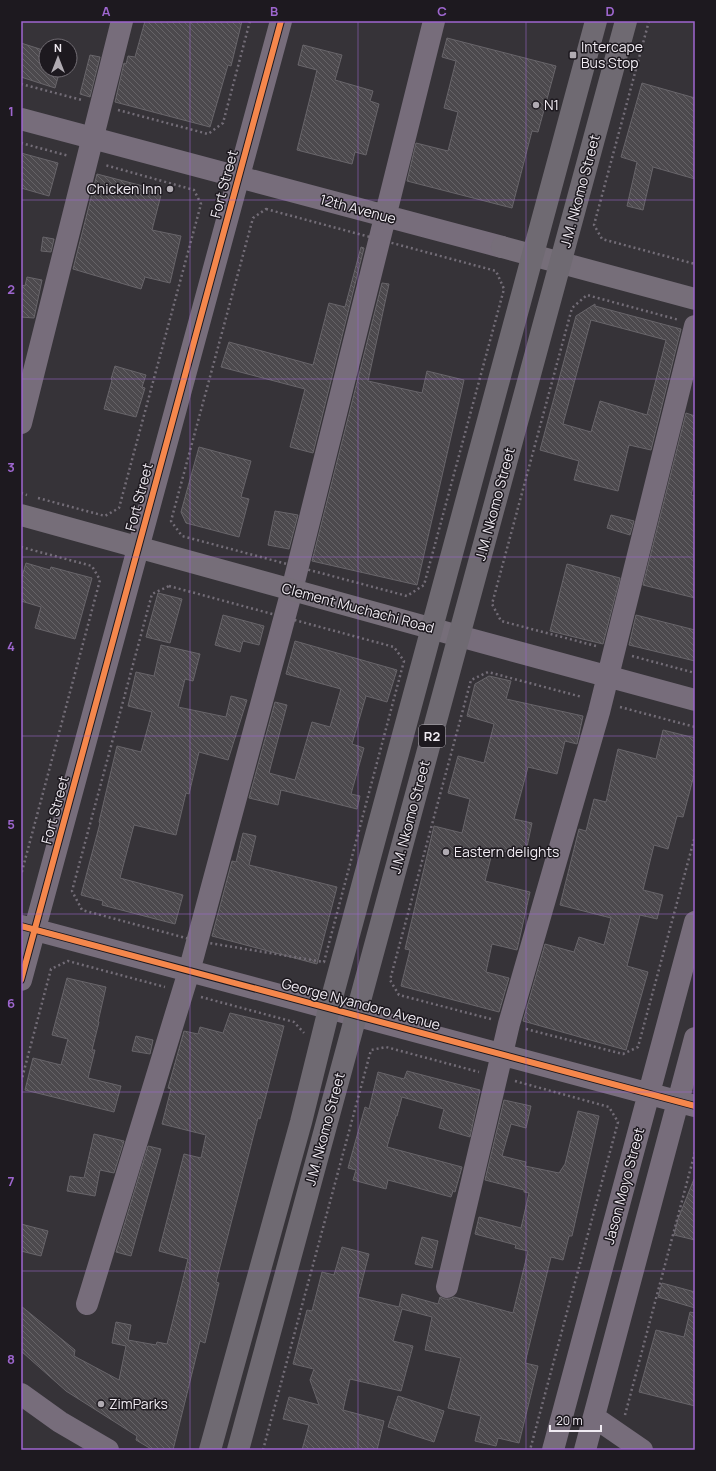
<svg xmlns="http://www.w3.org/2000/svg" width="716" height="1471" font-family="Manrope,sans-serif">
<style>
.building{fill:url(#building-back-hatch);stroke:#68656a;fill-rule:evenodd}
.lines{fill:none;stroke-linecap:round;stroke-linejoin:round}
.path{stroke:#736d77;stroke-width:2.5;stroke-dasharray:2 3;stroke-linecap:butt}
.minor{stroke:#776d7b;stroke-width:22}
.major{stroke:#766e79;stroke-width:22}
.highway{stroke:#6f6a72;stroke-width:22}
.cycleway-casing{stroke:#1d191f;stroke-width:8}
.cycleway{stroke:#f5874c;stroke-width:6}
.grid{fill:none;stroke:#9e66cf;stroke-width:1;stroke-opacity:0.55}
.poi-dot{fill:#b0abb2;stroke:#1d191f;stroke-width:1.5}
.labels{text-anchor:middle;stroke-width:3;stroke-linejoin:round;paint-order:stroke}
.shield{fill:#1d191f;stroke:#b1adb3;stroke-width:1}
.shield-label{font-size:13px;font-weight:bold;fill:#f1ecf3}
.poi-label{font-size:14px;fill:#f1ecf3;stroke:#1d191f;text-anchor:start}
.street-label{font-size:14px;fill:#f1ecf3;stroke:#1d191f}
.neatline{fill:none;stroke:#9e66cf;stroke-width:1.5}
.grid-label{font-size:13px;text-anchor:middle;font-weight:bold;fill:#9e66cf}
</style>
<defs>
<pattern id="building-back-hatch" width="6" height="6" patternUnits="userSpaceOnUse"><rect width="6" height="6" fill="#4c494d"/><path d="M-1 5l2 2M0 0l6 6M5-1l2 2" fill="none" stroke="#666367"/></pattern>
</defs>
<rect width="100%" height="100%" fill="#363338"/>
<path class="building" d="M 145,21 L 242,21 L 231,66 L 228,65 L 210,127 L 115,102 L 124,63 L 126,64 L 128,56 L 135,57 Z
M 447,38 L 556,66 L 538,132 L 532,131 L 512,208 L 407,181 L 416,143 L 448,151 L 458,112 L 444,108 L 456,61 L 442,57 Z
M 21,43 L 46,51 L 46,70 L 60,70 L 55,88 L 21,77 Z
M 303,45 L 342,55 L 335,80 L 373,91 L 370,101 L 379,104 L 366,155 L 355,152 L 352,164 L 297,150 L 317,70 L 298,65 Z
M 90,55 L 100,57 L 90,97 L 80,94 Z
M 642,83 L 695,98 L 695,179 L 653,167 L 643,210 L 627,206 L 637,162 L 621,157 Z
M 21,153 L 58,163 L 49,196 L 21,188 Z
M 97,174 L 162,191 L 152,230 L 181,236 L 170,283 L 145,277 L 141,289 L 73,269 Z
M 43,237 L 54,239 L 51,252 L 41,251 Z
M 361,247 L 364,248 L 313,453 L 290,447 L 305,389 L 221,367 L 229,342 L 313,365 L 329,303 L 345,307 Z
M 27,277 L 42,280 L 34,318 L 21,317 L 21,285 L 25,286 Z
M 382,283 L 389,284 L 368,381 L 422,393 L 427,371 L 464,380 L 417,585 L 312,561 Z
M 595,304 L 595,306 L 681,329 L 651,450 L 629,445 L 618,491 L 574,480 L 579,461 L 540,450 L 576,316 ZM 591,320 L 666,340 L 647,415 L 600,401 L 591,432 L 563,424 Z
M 115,366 L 146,375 L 142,387 L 145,388 L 136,417 L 104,409 L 112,380 L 111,379 Z
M 686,413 L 695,416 L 695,479 L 691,495 L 695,496 L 695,598 L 643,585 Z
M 199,447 L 251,461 L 241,497 L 249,499 L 239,537 L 186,523 L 181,512 Z
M 275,511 L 298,515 L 289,549 L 268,545 Z
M 611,515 L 634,521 L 630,535 L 607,528 Z
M 26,563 L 50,570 L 51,567 L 92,578 L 75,639 L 35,628 L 41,607 L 21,601 L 21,580 Z
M 567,564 L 620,578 L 603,644 L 550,631 Z
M 158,593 L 182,599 L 170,643 L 146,637 Z
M 223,615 L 264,626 L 259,645 L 243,641 L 240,652 L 215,645 Z
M 636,615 L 695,630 L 695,661 L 629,645 Z
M 295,641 L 397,670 L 387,702 L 366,696 L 352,744 L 364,748 L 351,794 L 360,796 L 357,809 L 281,790 L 278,805 L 249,798 L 275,702 L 287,705 L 269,773 L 295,780 L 312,722 L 330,727 L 341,689 L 286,674 Z
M 161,645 L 200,654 L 193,681 L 185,679 L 178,707 L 226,717 L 231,696 L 247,700 L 228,760 L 199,752 L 189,794 L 186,793 L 176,835 L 134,825 L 120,878 L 183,895 L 175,924 L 102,905 L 103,901 L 81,895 L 100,823 L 99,822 L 117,746 L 141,752 L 152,712 L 128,706 L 136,672 L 154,676 Z
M 489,676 L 511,681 L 506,699 L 583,716 L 577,744 L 565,741 L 557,774 L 528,767 L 514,819 L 532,823 L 525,856 L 493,849 L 485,881 L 530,892 L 517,950 L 492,944 L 486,972 L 509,978 L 499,1012 L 401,986 L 410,950 L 405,949 L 434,826 L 462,833 L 470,799 L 448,793 L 458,756 L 484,763 L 494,724 L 467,716 L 475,684 Z
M 663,730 L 695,738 L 695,771 L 683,817 L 677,816 L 668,849 L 654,845 L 643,890 L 663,895 L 657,919 L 640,915 L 627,966 L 648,972 L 626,1050 L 523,1021 L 545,944 L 574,952 L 579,937 L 604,945 L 611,918 L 560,905 L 579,829 L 586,831 L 594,799 L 606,802 L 618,749 L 656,759 Z
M 243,833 L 256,836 L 249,865 L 337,887 L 317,964 L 212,936 L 232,861 L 236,862 Z
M 67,978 L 106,987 L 98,1022 L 99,1022 L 92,1050 L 95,1050 L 88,1078 L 121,1086 L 114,1112 L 25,1090 L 33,1058 L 61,1065 L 68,1039 L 52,1035 Z
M 230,1013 L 284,1026 L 260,1119 L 258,1118 L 216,1282 L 219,1283 L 205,1343 L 200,1341 L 173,1450 L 153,1450 L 136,1440 L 137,1436 L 66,1391 L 21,1351 L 21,1306 L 75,1350 L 74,1356 L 119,1380 L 126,1346 L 112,1343 L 116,1322 L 131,1325 L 128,1340 L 156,1345 L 157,1342 L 167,1344 L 188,1259 L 159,1251 L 184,1154 L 201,1158 L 206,1135 L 162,1124 L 171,1089 L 168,1088 L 184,1031 L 198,1034 L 200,1027 L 223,1033 Z
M 136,1036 L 153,1040 L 150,1054 L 132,1051 Z
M 407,1071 L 480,1090 L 470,1137 L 439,1128 L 444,1109 L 402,1097 L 397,1116 L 396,1116 L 387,1147 L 462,1167 L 455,1192 L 453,1191 L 451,1197 L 388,1180 L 386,1189 L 353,1180 L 356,1170 L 348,1168 L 365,1107 L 369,1109 L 378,1072 L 404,1079 Z
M 504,1100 L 531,1106 L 526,1128 L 511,1124 L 502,1156 L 526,1162 L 525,1166 L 559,1173 L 565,1164 L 578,1111 L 599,1116 L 572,1236 L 569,1236 L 563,1260 L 551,1257 L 525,1363 L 538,1366 L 519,1443 L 498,1438 L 496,1446 L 475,1441 L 481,1416 L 448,1408 L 461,1358 L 425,1350 L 432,1317 L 402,1309 L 393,1341 L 413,1346 L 401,1391 L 350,1379 L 343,1410 L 384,1421 L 377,1450 L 302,1450 L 309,1425 L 283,1419 L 289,1397 L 319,1405 L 310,1380 L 314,1369 L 293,1364 L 307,1310 L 312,1311 L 322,1272 L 334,1275 L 342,1247 L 369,1254 L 358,1297 L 399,1307 L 402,1294 L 438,1304 L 440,1297 L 445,1299 L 450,1299 L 454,1297 L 513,1313 L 528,1251 L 515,1248 L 516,1245 L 475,1234 L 479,1217 L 521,1228 L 529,1193 L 524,1192 L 524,1190 L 485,1180 Z
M 94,1134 L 124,1141 L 114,1173 L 100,1170 L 95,1196 L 67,1191 L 70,1176 L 84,1178 Z
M 148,1146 L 161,1149 L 131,1256 L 116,1252 Z
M 694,1179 L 695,1179 L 695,1240 L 674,1235 L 678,1219 Z
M 21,1224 L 48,1231 L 41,1256 L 21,1251 Z
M 422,1237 L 438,1241 L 432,1268 L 415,1264 Z
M 662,1283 L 695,1292 L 695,1308 L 658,1297 Z
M 690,1312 L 695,1313 L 695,1406 L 639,1392 L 656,1330 L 684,1337 Z
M 398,1396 L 444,1411 L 434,1442 L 388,1427 Z"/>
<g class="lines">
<path class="path" d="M 649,21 L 594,225 L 602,239 L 695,264
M 21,84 L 82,100
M 118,110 L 208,134 L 223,123 L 250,21
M 21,143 L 69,156
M 266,209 L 496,271 L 504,289 L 424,585 L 407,596 L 182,536 L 171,521 L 253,218 Z
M 21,493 L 27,495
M 38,498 L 105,516 L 119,508 L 201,204 L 194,190 L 105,165
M 21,547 L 92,566 L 100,580 L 21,875
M 169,586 L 394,647 L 404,661 L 324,962 L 197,941 L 82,910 L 72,891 L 152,594 Z
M 596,646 L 501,621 L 492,604 L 572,308 L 587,295 L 679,320
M 632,656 L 695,673
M 620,707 L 695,727
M 201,997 L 294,1022 L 304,1033
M 491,1019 L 399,995 L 390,980 L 471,680 L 488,672 L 582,697
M 526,1029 L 623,1054 L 638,1047 L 695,836
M 515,1081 L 609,1107 L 618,1122 L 530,1450
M 21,1082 L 51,969 L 68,961 L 165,987
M 625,1415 L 695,1152
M 263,1450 L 371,1050 L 386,1047 L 479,1072"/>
<path class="minor" d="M 21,119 L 502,247
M 21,423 L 122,21
M 459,636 L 695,700
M 21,926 L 695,1106
M 21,980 L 281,21
M 447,1287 L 509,1024 L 599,712 L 695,326
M 87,1304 L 190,968 L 292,590 L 434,21
M 21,1394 L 60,1422 L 108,1450
M 594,1417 L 642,1450
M 553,1450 L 695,922
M 585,1450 L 695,1038"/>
<path class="major" d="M 502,247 L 695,299
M 21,515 L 459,636"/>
<path class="highway" d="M 210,1450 L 301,1122 L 330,1005 L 596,21
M 238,1450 L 626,21"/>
<g class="cycleway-casing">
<path id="cycleway" d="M 21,926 L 695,1106
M 21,980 L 281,21"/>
</g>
<use href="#cycleway" class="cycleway"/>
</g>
<path class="grid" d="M 190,21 L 190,1450M 358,21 L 358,1450M 526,21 L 526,1450M 21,200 L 695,200M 21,379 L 695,379M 21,557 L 695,557M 21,736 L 695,736M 21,914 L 695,914M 21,1092 L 695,1092M 21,1271 L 695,1271"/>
<g class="poi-dot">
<rect x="569" y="51" width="8" height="8" rx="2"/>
<circle cx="536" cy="105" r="4"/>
<circle cx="170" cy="189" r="4"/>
<circle cx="446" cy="852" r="4"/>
<circle cx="101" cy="1404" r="4"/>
</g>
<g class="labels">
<rect class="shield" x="419" y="725" width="26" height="22" rx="3"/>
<g class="shield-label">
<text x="432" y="741">R2</text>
</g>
<g class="poi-label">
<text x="581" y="52">Intercape<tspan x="581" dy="16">Bus Stop</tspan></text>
<text x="544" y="110">N1</text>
<text x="162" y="194" text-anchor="end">Chicken Inn</text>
<text x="454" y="857">Eastern delights</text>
<text x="109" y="1409">ZimParks</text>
</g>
<g class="street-label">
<text transform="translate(224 184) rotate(-75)" y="5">Fort Street</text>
<text transform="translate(580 191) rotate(-75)" y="5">J.M. Nkomo Street</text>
<text transform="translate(358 209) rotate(15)" y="5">12th Avenue</text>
<text transform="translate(139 497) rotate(-75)" y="5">Fort Street</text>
<text transform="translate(495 504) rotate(-75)" y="5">J.M. Nkomo Street</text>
<text transform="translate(358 608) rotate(15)" y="5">Clement Muchachi Road</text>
<text transform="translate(55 810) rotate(-75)" y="5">Fort Street</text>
<text transform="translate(410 817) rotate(-75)" y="5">J.M. Nkomo Street</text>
<text transform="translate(361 1004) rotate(15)" y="5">George Nyandoro Avenue</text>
<text transform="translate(325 1129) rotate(-75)" y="5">J.M. Nkomo Street</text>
<text transform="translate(624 1186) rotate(-75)" y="5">Jason Moyo Street</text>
</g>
</g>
<rect width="716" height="1471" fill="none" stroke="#1d191f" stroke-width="44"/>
<g transform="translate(58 58)"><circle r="19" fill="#1d191f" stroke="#726d74"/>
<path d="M0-3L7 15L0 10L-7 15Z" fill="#b0abb2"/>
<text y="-6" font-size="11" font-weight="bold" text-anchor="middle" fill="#f1ecf3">N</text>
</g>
<path d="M550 1425v6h51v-6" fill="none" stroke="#f1ecf3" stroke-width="2"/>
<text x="556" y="1425" font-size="12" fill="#f1ecf3" stroke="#1d191f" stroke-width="3" paint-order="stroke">20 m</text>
<rect x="22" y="22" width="672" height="1427" class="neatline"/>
<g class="grid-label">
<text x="106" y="16">A</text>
<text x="274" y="16">B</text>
<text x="442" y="16">C</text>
<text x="610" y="16">D</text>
<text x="11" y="116">1</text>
<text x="11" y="294">2</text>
<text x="11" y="472">3</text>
<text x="11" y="651">4</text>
<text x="11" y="829">5</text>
<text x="11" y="1008">6</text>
<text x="11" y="1186">7</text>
<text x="11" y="1364">8</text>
</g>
</svg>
